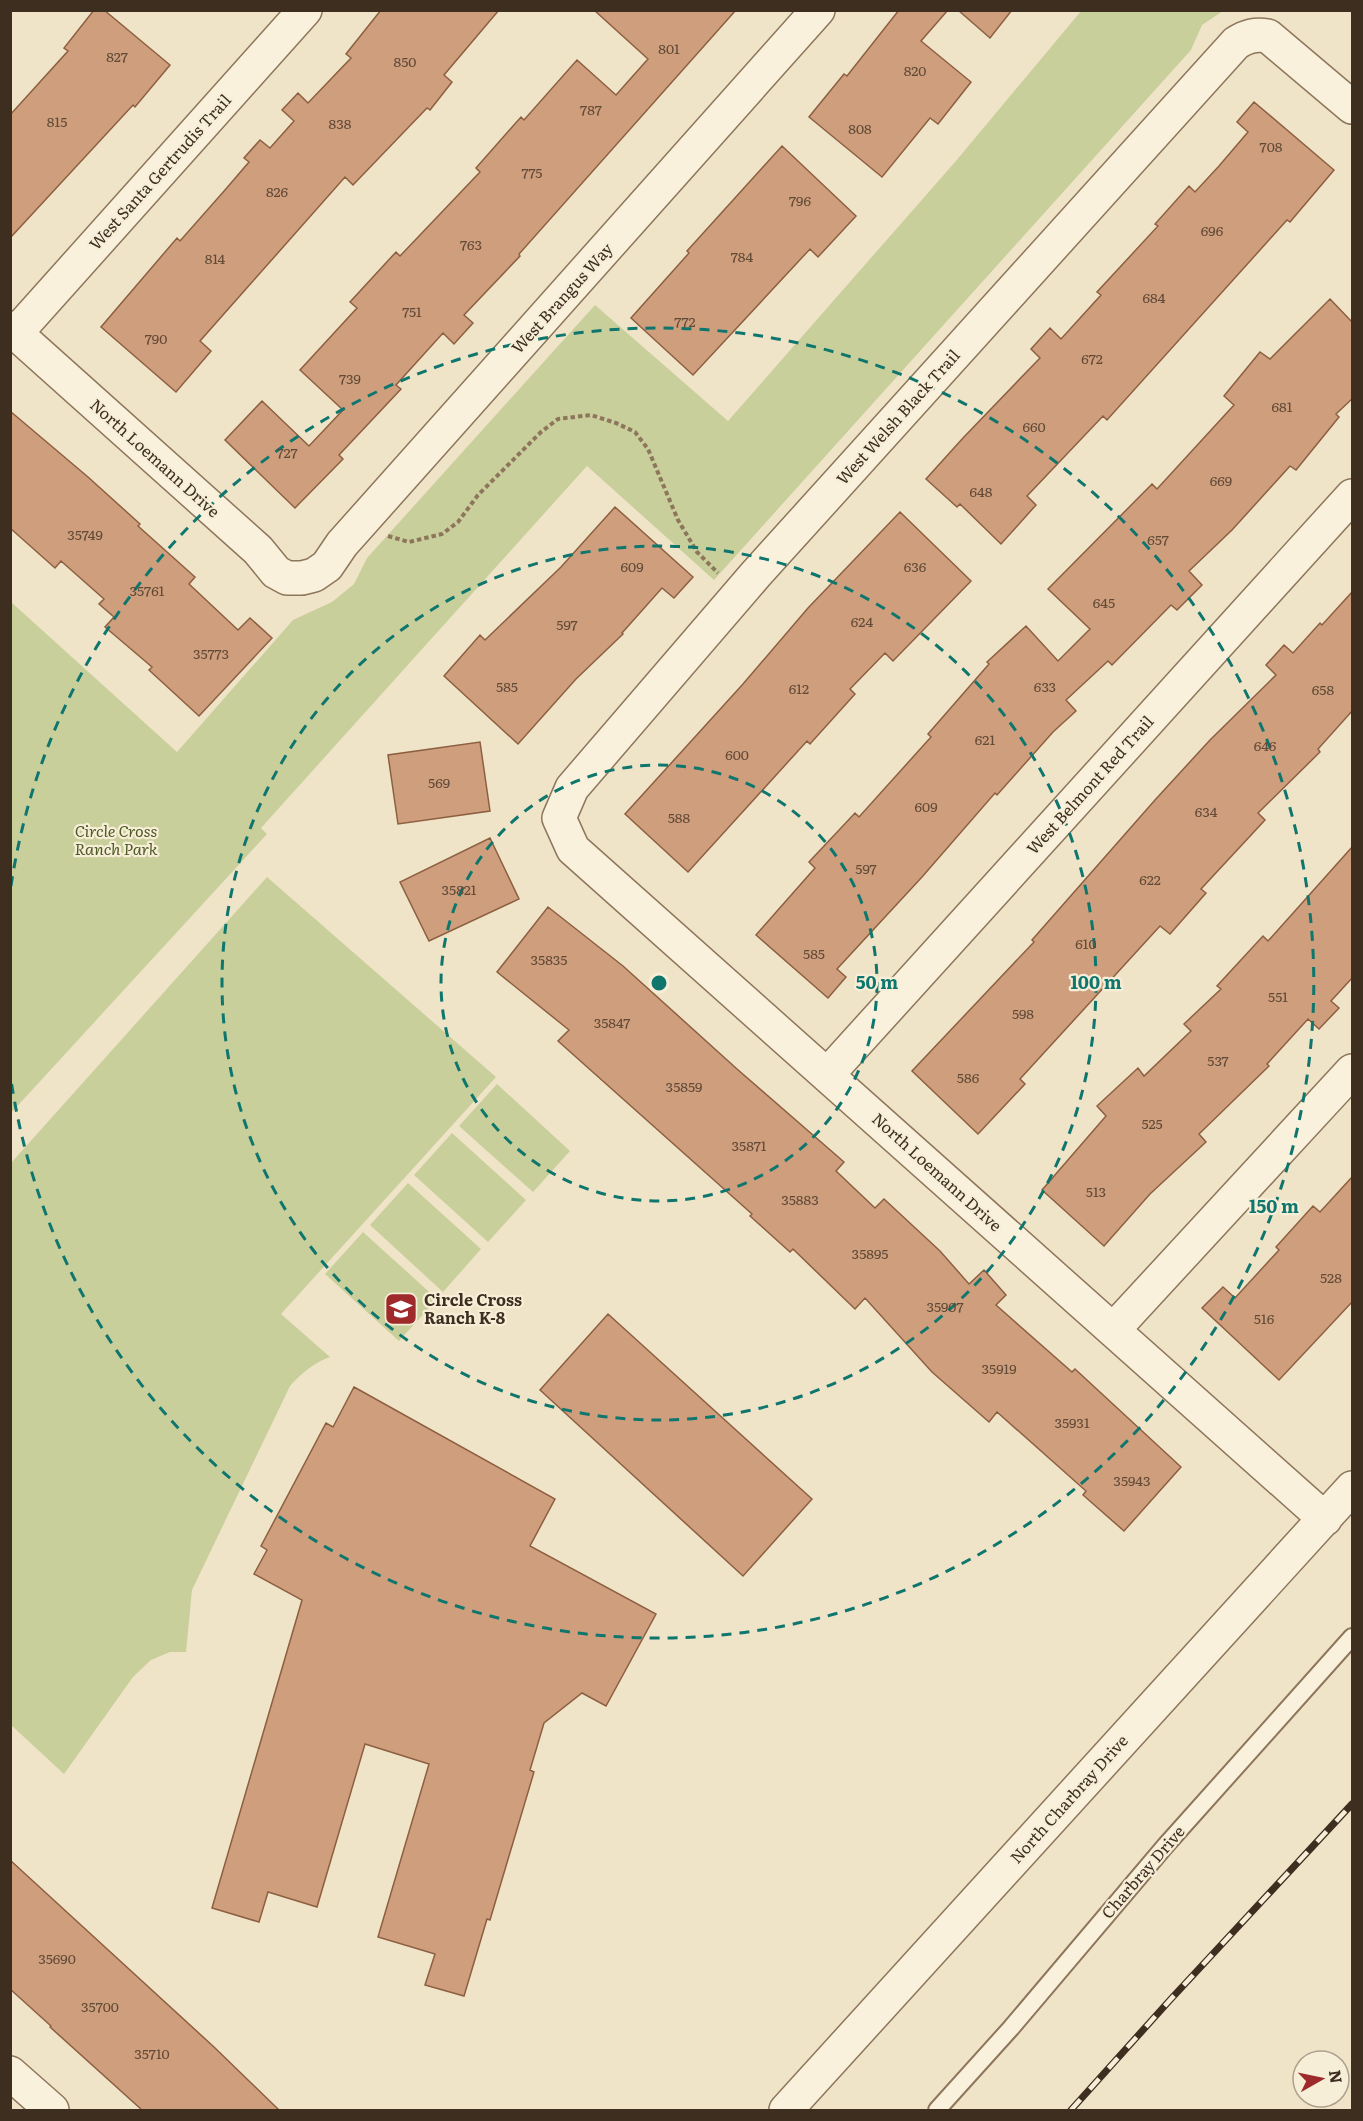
<svg xmlns="http://www.w3.org/2000/svg" width="1363" height="2121" font-family="Literata,serif">
<style>
.green{fill:#c9cf9b}
.building{fill:#cf9f7d;stroke:#8d5f41;stroke-width:1.5}
.lines{fill:none;stroke-linecap:round;stroke-linejoin:round}
.lane-casing{stroke:#8d765c;stroke-width:20}
.street-casing{stroke:#8d765c;stroke-width:36}
.path{stroke:#8d765c;stroke-width:4;stroke-dasharray:4.5 3;stroke-linecap:butt}
.lane{stroke:#faf1dc;stroke-width:16}
.street{stroke:#faf1dc;stroke-width:33}
.rail-casing{stroke:#3d2e20;stroke-width:7}
.rail{stroke:#f7eed8;stroke-width:4.5;stroke-dasharray:14;stroke-linecap:butt}
.ring{fill:none;stroke:#0f766e;stroke-width:3;stroke-dasharray:10 8}
.labels{text-anchor:middle;stroke-width:4.5;stroke-linejoin:round;paint-order:stroke}
.number-label{font-size:14px;fill:#624a37}
.street-label{font-size:16px;fill:#3d2e20;stroke:#f7eed8}
.park-label{font-size:16px;font-style:italic;fill:#4d5a26;stroke:#f7eed8}
.poi-label{font-size:16px;font-weight:bold;fill:#3d2e20;stroke:#f7eed8;text-anchor:start}
.centre{fill:#0f766e;stroke:#f7eed8;stroke-width:3}
.ring-label{font-size:18px;text-anchor:middle;font-weight:bold;fill:#0f766e;stroke:#f7eed8;stroke-width:4.5;stroke-linejoin:round;paint-order:stroke}
</style>
<rect width="100%" height="100%" fill="#f0e4c8"/>
<path class="green" d="M 1081,11 L 1223,11 L 1202,25 L 1191,50 L 714,580 L 587,466 L 261,828 L 267,834 L 11,1113 L 11,602 L 177,752 L 293,620 L 332,602 L 354,584 L 367,558 L 595,305 L 728,421 L 955,162 Z
M 267,877 L 496,1077 L 281,1314 L 330,1357 C 313,1363 302,1373 290,1386 L 192,1590 L 186,1652 L 170,1652 L 151,1660 L 133,1677 L 64,1774 L 11,1725 L 11,1163 Z
M 497,1084 L 570,1151 L 533,1192 L 459,1126 Z
M 452,1133 L 526,1200 L 488,1242 L 414,1175 Z
M 408,1183 L 481,1249 L 443,1292 L 370,1225 Z
M 363,1232 L 437,1299 L 399,1341 L 325,1274 Z"/>
<path class="building" d="M 94,10 L 104,10 L 170,65 L 135,107 L 133,105 L 10,238 L 10,115 L 68,51 L 64,48 Z
M 381,10 L 499,10 L 444,75 L 452,82 L 430,110 L 427,108 L 353,185 L 345,177 L 200,341 L 211,351 L 176,392 L 101,327 L 177,238 L 180,241 L 225,190 L 249,162 L 244,158 L 260,140 L 270,148 L 294,121 L 282,110 L 298,93 L 308,103 L 351,58 L 346,54 Z
M 594,10 L 736,10 L 519,254 L 520,256 L 464,315 L 473,323 L 454,344 L 443,333 L 396,385 L 401,389 L 339,455 L 343,459 L 295,508 L 225,440 L 262,401 L 309,446 L 343,410 L 300,370 L 357,308 L 350,302 L 396,252 L 400,256 L 480,172 L 476,168 L 521,117 L 524,120 L 577,60 L 616,95 L 648,59 Z
M 899,10 L 948,10 L 921,41 L 971,82 L 938,124 L 930,118 L 882,177 L 809,117 L 844,74 L 847,76 Z
M 958,10 L 1012,10 L 990,38 Z
M 1254,102 L 1334,170 L 1290,222 L 1287,220 L 1107,420 L 1103,416 L 1027,496 L 1036,505 L 1001,544 L 960,504 L 957,507 L 926,479 L 963,438 L 1040,358 L 1031,349 L 1050,328 L 1061,339 L 1101,295 L 1097,292 L 1158,226 L 1155,224 L 1189,186 L 1195,192 L 1219,166 L 1248,132 L 1237,122 Z
M 782,146 L 856,216 L 818,257 L 810,249 L 693,375 L 631,318 L 689,253 L 687,251 Z
M 1330,299 L 1353,323 L 1353,398 L 1336,414 L 1339,417 L 1296,470 L 1290,466 L 1232,530 L 1189,571 L 1202,585 L 1177,610 L 1171,605 L 1112,665 L 1108,661 L 1066,700 L 1076,711 L 1053,732 L 997,795 L 995,793 L 922,877 L 837,969 L 846,977 L 828,998 L 756,935 L 815,868 L 809,862 L 855,813 L 859,817 L 931,737 L 928,734 L 989,664 L 987,662 L 1026,626 L 1058,661 L 1090,629 L 1048,589 L 1152,484 L 1157,489 L 1234,405 L 1224,396 L 1260,352 L 1270,359 Z
M 10,411 L 88,477 L 140,524 L 138,526 L 195,577 L 189,584 L 238,630 L 250,618 L 272,638 L 199,716 L 149,670 L 152,667 L 105,627 L 114,617 L 99,604 L 104,599 L 61,561 L 55,568 L 10,528 Z
M 615,507 L 693,577 L 674,598 L 662,588 L 622,633 L 623,634 L 576,679 L 518,744 L 444,676 L 480,635 L 485,640 L 561,567 Z
M 900,512 L 971,581 L 893,661 L 885,653 L 850,689 L 855,694 L 810,744 L 807,741 L 688,872 L 625,814 L 743,684 L 808,608 Z
M 1353,591 L 1353,710 L 1318,749 L 1320,752 L 1258,813 L 1265,820 L 1201,889 L 1206,893 L 1170,934 L 1160,926 L 1020,1079 L 1025,1084 L 978,1134 L 912,1071 L 1034,942 L 1032,940 L 1155,800 L 1210,740 L 1276,675 L 1266,665 L 1284,645 L 1293,653 L 1320,623 L 1322,625 Z
M 480,742 L 490,811 L 398,824 L 388,755 Z
M 490,838 L 519,899 L 429,941 L 400,882 Z
M 1353,846 L 1353,977 L 1331,1001 L 1339,1008 L 1319,1029 L 1308,1019 L 1267,1064 L 1269,1066 L 1199,1134 L 1206,1142 L 1150,1194 L 1104,1246 L 1042,1190 L 1106,1116 L 1097,1106 L 1138,1068 L 1144,1076 L 1191,1031 L 1184,1024 L 1221,989 L 1217,986 L 1263,936 L 1268,941 Z
M 548,907 L 623,966 L 737,1069 L 844,1162 L 836,1171 L 875,1208 L 884,1199 L 940,1251 L 969,1284 L 984,1270 L 1006,1295 L 996,1305 L 1072,1372 L 1075,1369 L 1181,1467 L 1124,1531 L 1083,1495 L 1086,1491 L 997,1412 L 989,1422 L 932,1372 L 865,1298 L 855,1309 L 793,1249 L 790,1252 L 750,1216 L 752,1214 L 558,1041 L 569,1030 L 497,972 Z
M 1353,1176 L 1353,1301 L 1279,1380 L 1202,1308 L 1223,1287 L 1235,1298 L 1279,1250 L 1276,1247 L 1313,1206 L 1320,1212 Z
M 608,1314 L 812,1499 L 743,1576 L 540,1390 Z
M 354,1387 L 555,1499 L 530,1546 L 656,1614 L 606,1706 L 582,1693 L 544,1723 L 530,1770 L 534,1772 L 490,1920 L 487,1919 L 464,1996 L 425,1985 L 435,1954 L 378,1937 L 429,1764 L 365,1744 L 317,1907 L 268,1892 L 259,1922 L 212,1908 L 302,1600 L 254,1574 L 267,1550 L 261,1546 L 326,1423 L 333,1427 Z
M 10,1860 L 214,2047 L 279,2110 L 142,2110 L 50,2027 L 51,2026 L 10,1989 Z"/>
<g class="lines">
<g class="lane-casing">
<path id="lane" d="M 937,2110 L 1011,2028 L 1166,1845 L 1352,1637"/>
</g>
<g class="street-casing">
<path id="street" d="M 10,328 L 258,550 L 276,572 L 287,578 L 302,578 L 314,575 L 327,566 L 342,544 L 818,10
M 16,333 L 305,10
M 827,1075 L 1352,496
M 1114,1329 L 1352,1071
M 1325,1519 L 573,849 L 559,818 L 572,788 L 756,574 L 1236,43 C 1247,36 1255,34 1268,36 L 1352,107
M 10,2073 L 52,2110
M 786,2110 L 1352,1488"/>
</g>
<path class="path" d="M 388,536 L 409,542 L 442,534 L 458,522 L 478,495 L 541,432 L 558,419 L 591,415 L 616,423 L 635,432 L 648,449 L 678,520 L 697,552 L 718,573"/>
<use href="#lane" class="lane"/>
<use href="#street" class="street"/>
<g class="rail-casing">
<path id="rail" d="M 1071,2110 L 1170,2000 L 1352,1804"/>
</g>
<use href="#rail" class="rail"/>
</g>
<g class="ring">
<circle cx="659" cy="983" r="218"/>
<circle cx="659" cy="983" r="437"/>
<path d="M11 886A655 655 0 1 1 11 1080"/>
</g>
<defs>
<g id="school-square" transform="scale(1.725)"><rect x="-9" y="-9" width="18" height="18" rx="4" fill="#9e2a2b" stroke="#f7eed8"/><path d="M0-5L7-2L0 1L-7-2ZM-4 1L0 2.5L4 1V4Q0 6-4 4Z" fill="#fff"/></g>
</defs>
<g fill-rule="evenodd">
<use href="#school-square" x="401" y="1309"/>
</g>
<g class="labels">
<g class="number-label">
<text x="669" y="54">801</text>
<text x="117" y="62">827</text>
<text x="405" y="67">850</text>
<text x="915" y="76">820</text>
<text x="591" y="115">787</text>
<text x="57" y="127">815</text>
<text x="340" y="129">838</text>
<text x="860" y="134">808</text>
<text x="1271" y="152">708</text>
<text x="532" y="178">775</text>
<text x="277" y="197">826</text>
<text x="800" y="206">796</text>
<text x="1212" y="236">696</text>
<text x="471" y="250">763</text>
<text x="742" y="262">784</text>
<text x="215" y="264">814</text>
<text x="1154" y="303">684</text>
<text x="412" y="317">751</text>
<text x="685" y="327">772</text>
<text x="156" y="344">790</text>
<text x="1092" y="364">672</text>
<text x="350" y="384">739</text>
<text x="1282" y="412">681</text>
<text x="1034" y="432">660</text>
<text x="287" y="458">727</text>
<text x="1221" y="486">669</text>
<text x="981" y="497">648</text>
<text x="85" y="540">35749</text>
<text x="1158" y="545">657</text>
<text x="632" y="572">609</text>
<text x="915" y="572">636</text>
<text x="147" y="596">35761</text>
<text x="1104" y="608">645</text>
<text x="862" y="627">624</text>
<text x="567" y="630">597</text>
<text x="211" y="659">35773</text>
<text x="507" y="692">585</text>
<text x="1045" y="692">633</text>
<text x="799" y="694">612</text>
<text x="1323" y="695">658</text>
<text x="985" y="745">621</text>
<text x="1265" y="751">646</text>
<text x="737" y="760">600</text>
<text x="439" y="788">569</text>
<text x="926" y="812">609</text>
<text x="1206" y="817">634</text>
<text x="679" y="823">588</text>
<text x="866" y="874">597</text>
<text x="1150" y="885">622</text>
<text x="459" y="895">35821</text>
<text x="1086" y="949">610</text>
<text x="814" y="959">585</text>
<text x="549" y="965">35835</text>
<text x="1278" y="1002">551</text>
<text x="1023" y="1019">598</text>
<text x="612" y="1028">35847</text>
<text x="1218" y="1066">537</text>
<text x="968" y="1083">586</text>
<text x="684" y="1092">35859</text>
<text x="1152" y="1129">525</text>
<text x="749" y="1151">35871</text>
<text x="1096" y="1197">513</text>
<text x="800" y="1205">35883</text>
<text x="870" y="1259">35895</text>
<text x="1331" y="1283">528</text>
<text x="945" y="1312">35907</text>
<text x="1264" y="1324">516</text>
<text x="999" y="1374">35919</text>
<text x="1072" y="1428">35931</text>
<text x="1132" y="1486">35943</text>
<text x="57" y="1964">35690</text>
<text x="100" y="2012">35700</text>
<text x="152" y="2059">35710</text>
</g>
<g class="street-label">
<text transform="translate(160 172) rotate(-48)" y="6">West Santa Gertrudis Trail</text>
<text transform="translate(562 298) rotate(-48)" y="6">West Brangus Way</text>
<text transform="translate(898 417) rotate(-48)" y="6">West Welsh Black Trail</text>
<text transform="translate(155 458) rotate(42)" y="6">North Loemann Drive</text>
<text transform="translate(1090 785) rotate(-48)" y="6">West Belmont Red Trail</text>
<text transform="translate(937 1172) rotate(42)" y="6">North Loemann Drive</text>
<text transform="translate(1069 1799) rotate(-48)" y="6">North Charbray Drive</text>
<text transform="translate(1143 1872) rotate(-49)" y="6">Charbray Drive</text>
</g>
<g class="park-label">
<text x="116" y="837">Circle Cross<tspan x="116" dy="18">Ranch Park</tspan></text>
</g>
<g class="poi-label">
<text x="424" y="1306">Circle Cross<tspan x="424" dy="18">Ranch K-8</tspan></text>
</g>
</g>
<circle cx="659" cy="983" r="9" class="centre"/>
<g class="ring-label">
<text x="877" y="989">50 m</text>
<text x="1096" y="989">100 m</text>
<text x="1274" y="1213">150 m</text>
</g>
<rect width="1363" height="2121" fill="none" stroke="#3d2e20" stroke-width="24"/>
<g transform="translate(1321 2079) rotate(81)"><circle r="28" fill="#f7eed8" stroke="#ada18e" stroke-width="1.5"/>
<path d="M0-4.5L10 22L0 15L-10 22Z" fill="#9e2a2b"/>
<text y="-9" font-size="16" font-weight="bold" text-anchor="middle" fill="#3d2e20">N</text>
</g>
</svg>
